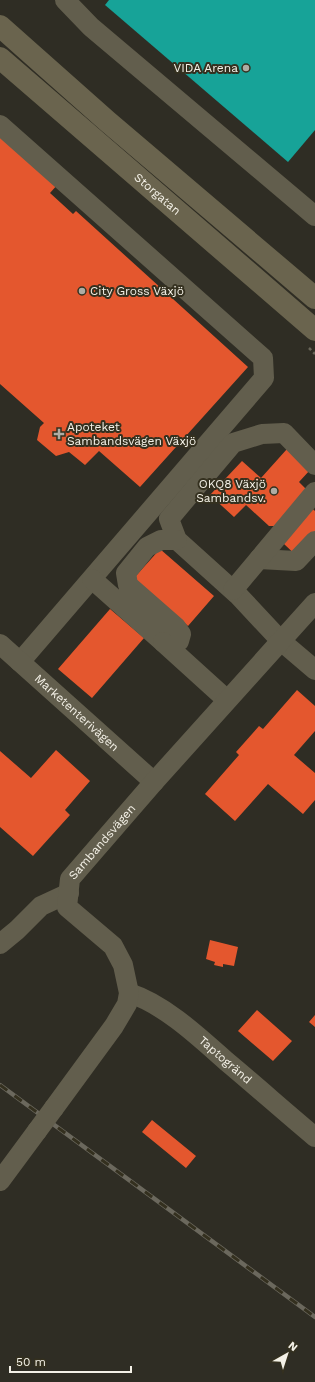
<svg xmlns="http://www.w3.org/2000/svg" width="315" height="1382" font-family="'Work Sans',sans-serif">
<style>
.shops{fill:#e4572e}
.public{fill:#17a398}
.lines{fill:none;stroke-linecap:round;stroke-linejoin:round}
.path{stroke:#696659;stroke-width:2.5;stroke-dasharray:3 3;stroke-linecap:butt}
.minor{stroke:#625e4d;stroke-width:20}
.major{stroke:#6a644e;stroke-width:22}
.rail-casing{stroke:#6b685d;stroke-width:4.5}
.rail{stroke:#34301f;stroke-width:3;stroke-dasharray:9;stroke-linecap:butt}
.minor-bridge{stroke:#625e4d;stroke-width:20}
.poi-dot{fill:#afaca3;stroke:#34301f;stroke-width:1.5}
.labels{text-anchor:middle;stroke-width:4;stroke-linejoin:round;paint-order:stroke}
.poi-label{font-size:12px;fill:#f4f1e7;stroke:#34301f;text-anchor:end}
.street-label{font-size:12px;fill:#f4f1e7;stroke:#34301f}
</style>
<rect width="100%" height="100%" fill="#2f2d24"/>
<path class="shops" d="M 0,132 L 58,184 L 50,193 L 73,214 L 76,211 L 248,367 L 140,487 L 99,451 L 85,465 L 69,452 L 56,456 L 37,440 L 40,427 L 44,423 L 0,384 Z
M 287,449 L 310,470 L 299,482 L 309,492 L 302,499 L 315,511 L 315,542 L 300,559 L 284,544 L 278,526 L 269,526 L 246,505 L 234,517 L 210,495 L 242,461 L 261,478 Z
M 160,549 L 214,596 L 188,626 L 134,578 Z
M 110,609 L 144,638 L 92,698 L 58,669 Z
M 297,690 L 315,706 L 315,731 L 294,755 L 315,773 L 315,800 L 303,814 L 268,784 L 235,821 L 205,794 L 239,755 L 236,752 L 259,726 L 263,729 Z
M 56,750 L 90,781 L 65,810 L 70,815 L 33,856 L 0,827 L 0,751 L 31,778 Z
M 210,940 L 238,947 L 234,966 L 223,964 L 223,967 L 214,965 L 215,962 L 206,959 Z
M 257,1010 L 292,1041 L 273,1061 L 238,1031 Z
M 315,1015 L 315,1027 L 309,1022 Z
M 152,1120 L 196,1156 L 186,1168 L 142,1132 Z"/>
<path class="public" d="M 109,0 L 315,0 L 315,130 L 288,162 L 105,5 Z"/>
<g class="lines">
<path class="path" d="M 309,348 L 315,354"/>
<g class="minor">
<path d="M 65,0 L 91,27 L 315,216"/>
<path d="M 0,125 L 263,358 L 264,378 L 20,662"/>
<path d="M 315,465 L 284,433 L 262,434 L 233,443 L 169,519 L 177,540 L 238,595 L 281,641 L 315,670"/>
<path d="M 259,559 L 296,561 L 315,541"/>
<path d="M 92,579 L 163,642 L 173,644 L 179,641 L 181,634 L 176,627 L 128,585 L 126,573 L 147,547 L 161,540 L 177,540"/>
<path d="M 233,590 L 315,492"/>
<path d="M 163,642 L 227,700"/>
<path id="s1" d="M 0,644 L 154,782"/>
<path d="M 0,944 L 17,930 L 41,906 L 69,893"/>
<path id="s2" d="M 129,993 C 164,1004 199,1037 226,1061 C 256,1086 285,1112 315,1137"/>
<path id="s3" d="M 54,1108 L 114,1026 L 127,1004 L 129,993 L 123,965 L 113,946 L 67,907 L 70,879 L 154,782 L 315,603"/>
<path d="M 0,1181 L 37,1131"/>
</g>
<g class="major">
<path d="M 0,26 L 107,121 L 315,298"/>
<path id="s4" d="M 0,58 L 315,330"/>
</g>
<g class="rail-casing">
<path id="rail" d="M 0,1085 L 315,1317"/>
</g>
<use href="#rail" class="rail"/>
<path class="minor-bridge" d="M 37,1131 L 54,1108"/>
</g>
<g class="poi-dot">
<circle cx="246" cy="68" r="4"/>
<circle cx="82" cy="291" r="4"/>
<path d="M57 428h4v4h4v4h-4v4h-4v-4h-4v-4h4z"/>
<circle cx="274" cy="491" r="4"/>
</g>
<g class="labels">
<g class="poi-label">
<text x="238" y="72">VIDA Arena</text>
<text x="90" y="295" text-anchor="start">City Gross Växjö</text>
<text x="67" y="431" text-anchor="start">Apoteket<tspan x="67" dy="14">Sambandsvägen Växjö</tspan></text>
<text x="266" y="488">OKQ8 Växjö<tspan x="266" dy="14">Sambandsv.</tspan></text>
</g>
<g class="street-label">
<text dy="4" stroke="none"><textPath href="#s4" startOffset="208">Storgatan</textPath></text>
<text dy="4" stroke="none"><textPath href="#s1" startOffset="103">Marketenterivägen</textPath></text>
<text dy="4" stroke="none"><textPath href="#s3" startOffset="326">Sambandsvägen</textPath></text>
<text dy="4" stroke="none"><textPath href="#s2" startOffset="118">Taptogränd</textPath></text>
</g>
</g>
<g transform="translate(287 1354) rotate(39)" stroke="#34301f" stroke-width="3" paint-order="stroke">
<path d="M0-3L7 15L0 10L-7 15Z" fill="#f4f1e7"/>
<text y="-6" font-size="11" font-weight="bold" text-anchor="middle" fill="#f4f1e7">N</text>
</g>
<path d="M10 1366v6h121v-6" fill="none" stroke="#f4f1e7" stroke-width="2"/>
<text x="16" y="1366" font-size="12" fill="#f4f1e7" stroke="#34301f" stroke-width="3" paint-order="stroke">50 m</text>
</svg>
